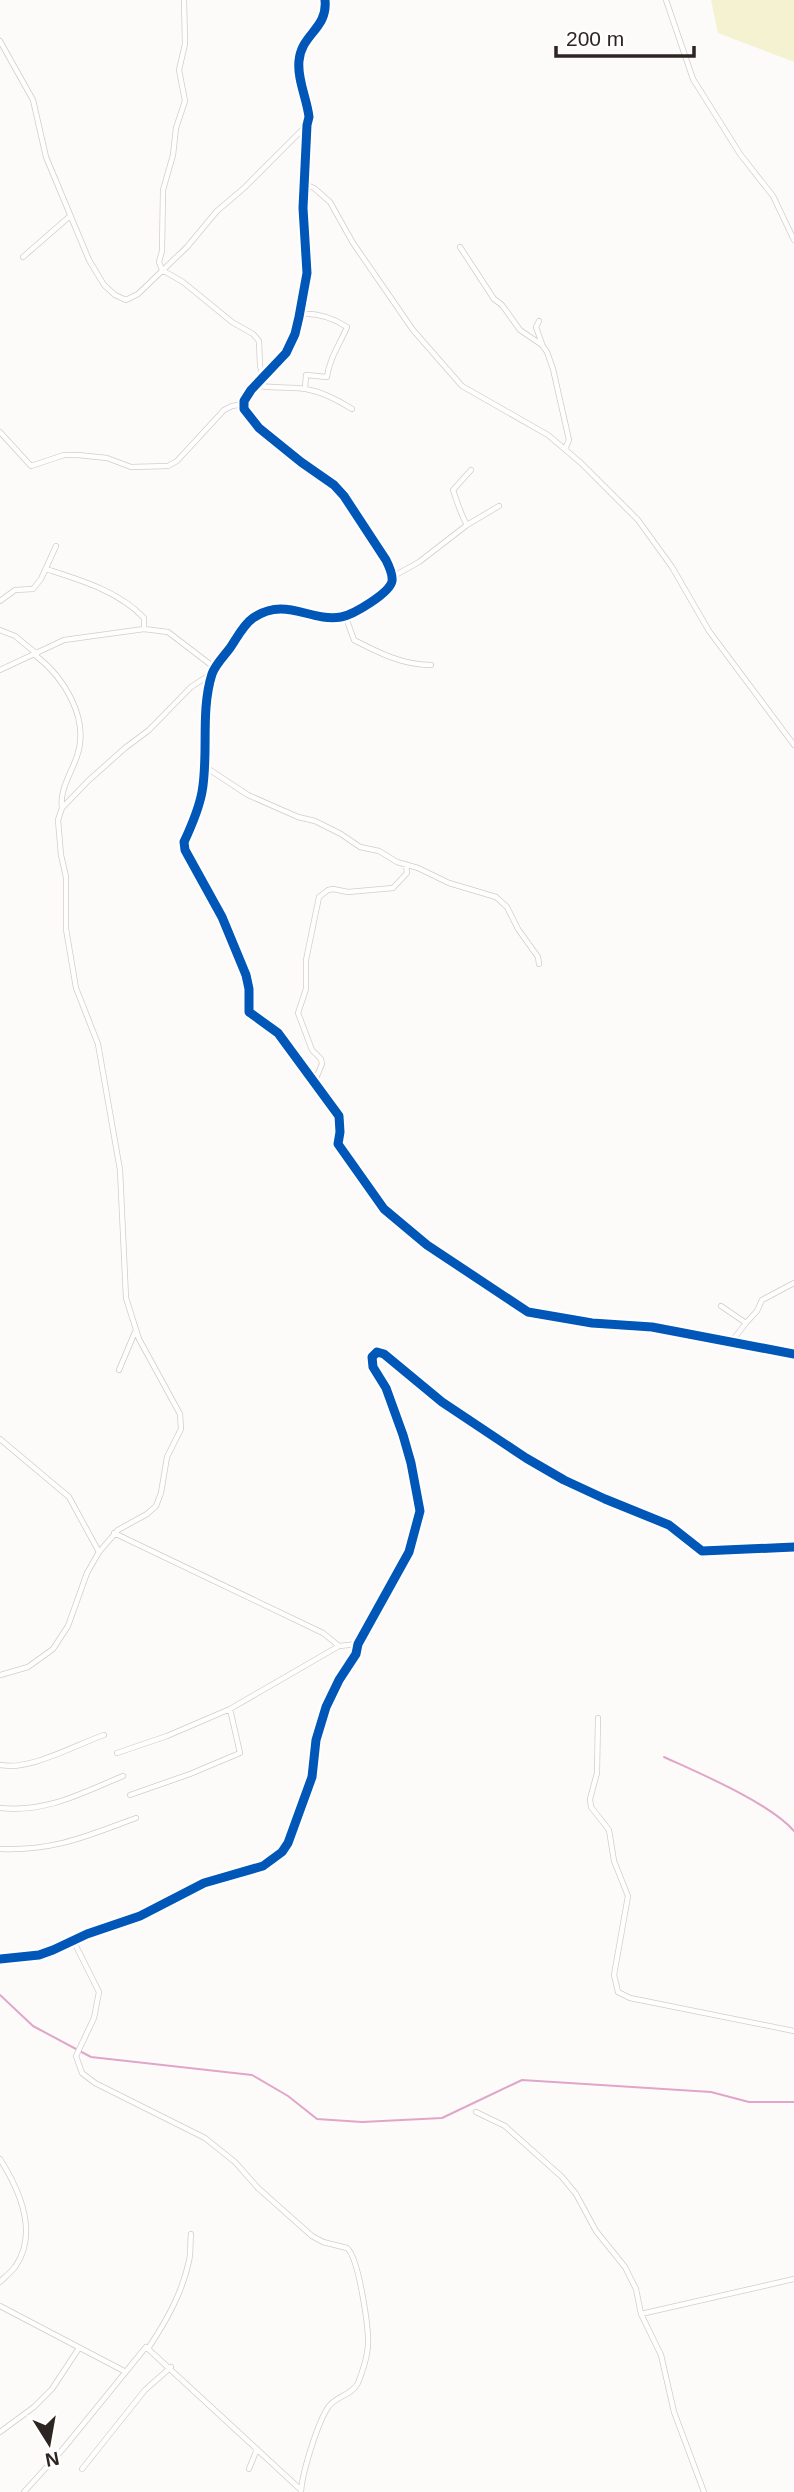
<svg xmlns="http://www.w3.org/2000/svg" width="794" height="2492" font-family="Helvetica,sans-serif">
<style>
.green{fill:#f5f2d2}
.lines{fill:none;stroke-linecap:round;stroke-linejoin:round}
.stream{stroke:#e0a6c9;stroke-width:2}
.street-casing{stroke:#d3cdcb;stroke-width:6}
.street{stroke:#fffefe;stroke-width:4.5}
.cycleway-casing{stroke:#fff;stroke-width:13}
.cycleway{stroke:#0057b8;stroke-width:9}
</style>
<rect width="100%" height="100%" fill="#fdfbf9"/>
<path class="green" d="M 711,0 L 794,0 L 794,62 L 718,33 Z"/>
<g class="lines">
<path class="stream" d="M 664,1757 C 699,1773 770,1803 794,1831
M 0,1995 L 33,2026 L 91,2057 L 252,2075 L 288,2096 L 317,2119 L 362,2122 L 442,2118 L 522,2080 L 711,2092 L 749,2102 L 794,2102"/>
<g class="street-casing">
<path id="street" d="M 184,0 L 185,44 L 179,70 L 185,101 L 176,128 L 173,155 L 163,190 L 162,251 L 159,262 L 162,270 L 183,282 L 232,322 L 253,334 L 259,341 L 260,366 L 263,376
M 325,0 C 328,29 301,34 299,61 C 297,79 307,99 309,117 L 307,125 L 303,208 L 307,273 L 299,317 L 295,334 L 286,353 L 251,390 L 244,401 L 244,409 L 259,428 L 301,462 L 334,485 L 344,496 L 386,560 C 389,566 393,574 392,581 C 390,593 353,615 341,617 C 309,622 286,596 253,618 C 243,625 237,638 230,648 C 224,656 215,665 212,674 C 200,712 209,754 202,792 C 199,808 191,827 184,842 L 185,850 L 222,917 L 246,975 L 249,989 L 249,1012 L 278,1033 L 339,1116 L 340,1132 L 338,1144 L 384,1209 L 427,1245 L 528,1312 L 592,1323 L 652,1327 L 794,1354
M 666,0 L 693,79 L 740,154 L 773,196 L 794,240
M 0,41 L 33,100 L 46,157 L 89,260 L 104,285 L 115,295 L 126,300 L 138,294 L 187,247 L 217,211 L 244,188 L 307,125
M 304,184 L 314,188 L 330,202 L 353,243 L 413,330 L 462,386 L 548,435 L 581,463 L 638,520 L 672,567 L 709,631 L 794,745
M 460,247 L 494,299 L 502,305 L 520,330 L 542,345 L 547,352 L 553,369 L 569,440 L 565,449
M 23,257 L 70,216
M 300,314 C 316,313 333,318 347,327 C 340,344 329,359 327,377 L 306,375 L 305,389
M 539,321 L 536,327 L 542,344
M 255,385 C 272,389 289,386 306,389 C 322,392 338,400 352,409
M 0,432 L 31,466 L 64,455 L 78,455 L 107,458 L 131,467 L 168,466 L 177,461 L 224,410 L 232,406 L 244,404
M 467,525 C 460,513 457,501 453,490 L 471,470
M 46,569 C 80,580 119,591 144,618 L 144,629
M 392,577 L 419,562 L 467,525 L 499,506
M 0,601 L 15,590 L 33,589 L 41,579 L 56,546
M 345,615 L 354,640 C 379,653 403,665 431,665
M 0,630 L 15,636 L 37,654
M 35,655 C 64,677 90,719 77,756 C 72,772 59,790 62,808
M 0,670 L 64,640 L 144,629 L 168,632 L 215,668
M 204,766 L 248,795 L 298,817 L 315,821 L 341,834 L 360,847 L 379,851 L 397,862 L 418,868 L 449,883 L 496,897 L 507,907 L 518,929 L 538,957 L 539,964
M 314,1083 L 322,1064 L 321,1059 L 312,1050 L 298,1013 L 306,989 L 306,960 L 319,897 L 328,890 L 333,889 L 348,892 L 393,888 L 407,873 L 406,865
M 721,1306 L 746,1323 L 732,1341
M 746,1323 L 757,1311 L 762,1300 L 794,1283
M 119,1370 L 135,1332
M 0,1439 L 69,1497 L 99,1552
M 114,1533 L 323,1633 L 339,1646
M 0,1675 L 28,1667 L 53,1649 L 68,1626 L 87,1573 L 99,1552 L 118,1530 L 147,1514 L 156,1506 L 161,1493 L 167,1457 L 181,1429 L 180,1414 L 139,1339 L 126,1298 L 120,1170 L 98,1044 L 76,988 L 66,929 L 66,877 L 61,855 L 58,820 L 62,808 L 88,781 L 125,748 L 149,730 L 191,687 L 211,674
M 598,1718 L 597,1773 L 590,1799 L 591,1807 L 609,1830 L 614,1861 L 628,1896 L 614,1975 L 618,1992 L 630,1998 L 794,2031
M 117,1753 L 167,1736 L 230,1709 L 339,1646 L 358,1644
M 0,1765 C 30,1771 75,1745 104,1735
M 130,1795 L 190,1774 L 240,1753 L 230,1709
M 0,1808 C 46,1813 82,1793 123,1776
M 0,1849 C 55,1851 87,1836 136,1818
M 73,1940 L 99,1992 L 94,2018 L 76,2056 L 82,2073 L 95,2083 L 205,2138 L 235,2162 L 258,2188 L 312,2236 L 323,2242 L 347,2248 C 359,2258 369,2329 368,2346 C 367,2357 362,2373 358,2383 C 352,2395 337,2396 329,2406 C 318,2421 302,2473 301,2492
M 0,1959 L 39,1955 L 53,1950 L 87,1934 L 140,1916 L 204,1883 L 263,1866 L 282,1852 L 288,1843 L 312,1777 L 316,1740 L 326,1707 L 339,1680 L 356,1654 L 358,1644 L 409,1552 L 420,1511 L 411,1463 L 403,1435 L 386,1388 L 373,1367 L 372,1357 L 377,1352 L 384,1354 L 442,1402 L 526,1458 L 564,1480 L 605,1499 L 669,1525 L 702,1551 L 794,1547
M 476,2112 L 505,2126 L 562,2177 L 576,2194 L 596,2231 L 625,2267 L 636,2289 L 641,2314 L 661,2355 L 674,2412 L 704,2492
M 0,2159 C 19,2189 39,2233 15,2267 C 11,2272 5,2277 0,2282
M 0,2306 L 124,2371
M 641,2314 L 794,2279
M 149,2347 C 167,2320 182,2293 189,2261 C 191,2253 190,2243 191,2234
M 0,2432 L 34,2407 L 52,2389 L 79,2348
M 82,2469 L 145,2390 L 171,2367
M 249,2469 L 257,2449
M 24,2492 L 63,2449 L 146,2347 L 300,2489"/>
</g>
<use href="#street" class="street"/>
<g class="cycleway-casing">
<path id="cycleway" d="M 325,0 C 328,29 301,34 299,61 C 297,79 307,99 309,117 L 307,125 L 303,208 L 307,273 L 299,317 L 295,334 L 286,353 L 251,390 L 244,401 L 244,409 L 259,428 L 301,462 L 334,485 L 344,496 L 386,560 C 389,566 393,574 392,581 C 390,593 353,615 341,617 C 309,622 286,596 253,618 C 243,625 237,638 230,648 C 224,656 215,665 212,674 C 200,712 209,754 202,792 C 199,808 191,827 184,842 L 185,850 L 222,917 L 246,975 L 249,989 L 249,1012 L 278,1033 L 339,1116 L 340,1132 L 338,1144 L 384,1209 L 427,1245 L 528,1312 L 592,1323 L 652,1327 L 794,1354
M 0,1959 L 39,1955 L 53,1950 L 87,1934 L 140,1916 L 204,1883 L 263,1866 L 282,1852 L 288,1843 L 312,1777 L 316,1740 L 326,1707 L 339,1680 L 356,1654 L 358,1644 L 409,1552 L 420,1511 L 411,1463 L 403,1435 L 386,1388 L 373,1367 L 372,1357 L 377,1352 L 384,1354 L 442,1402 L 526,1458 L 564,1480 L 605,1499 L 669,1525 L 702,1551 L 794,1547"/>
</g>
<use href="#cycleway" class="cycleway"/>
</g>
<g transform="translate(49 2443) rotate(169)" stroke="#ffffff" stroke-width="5" paint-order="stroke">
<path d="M0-5L12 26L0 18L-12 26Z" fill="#2e2522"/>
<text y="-10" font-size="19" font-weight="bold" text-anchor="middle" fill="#2e2522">N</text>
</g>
<path d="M556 46v10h138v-10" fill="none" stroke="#2e2522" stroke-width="3.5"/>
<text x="566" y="46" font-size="21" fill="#2e2522" stroke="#ffffff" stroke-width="5" paint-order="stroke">200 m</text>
</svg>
